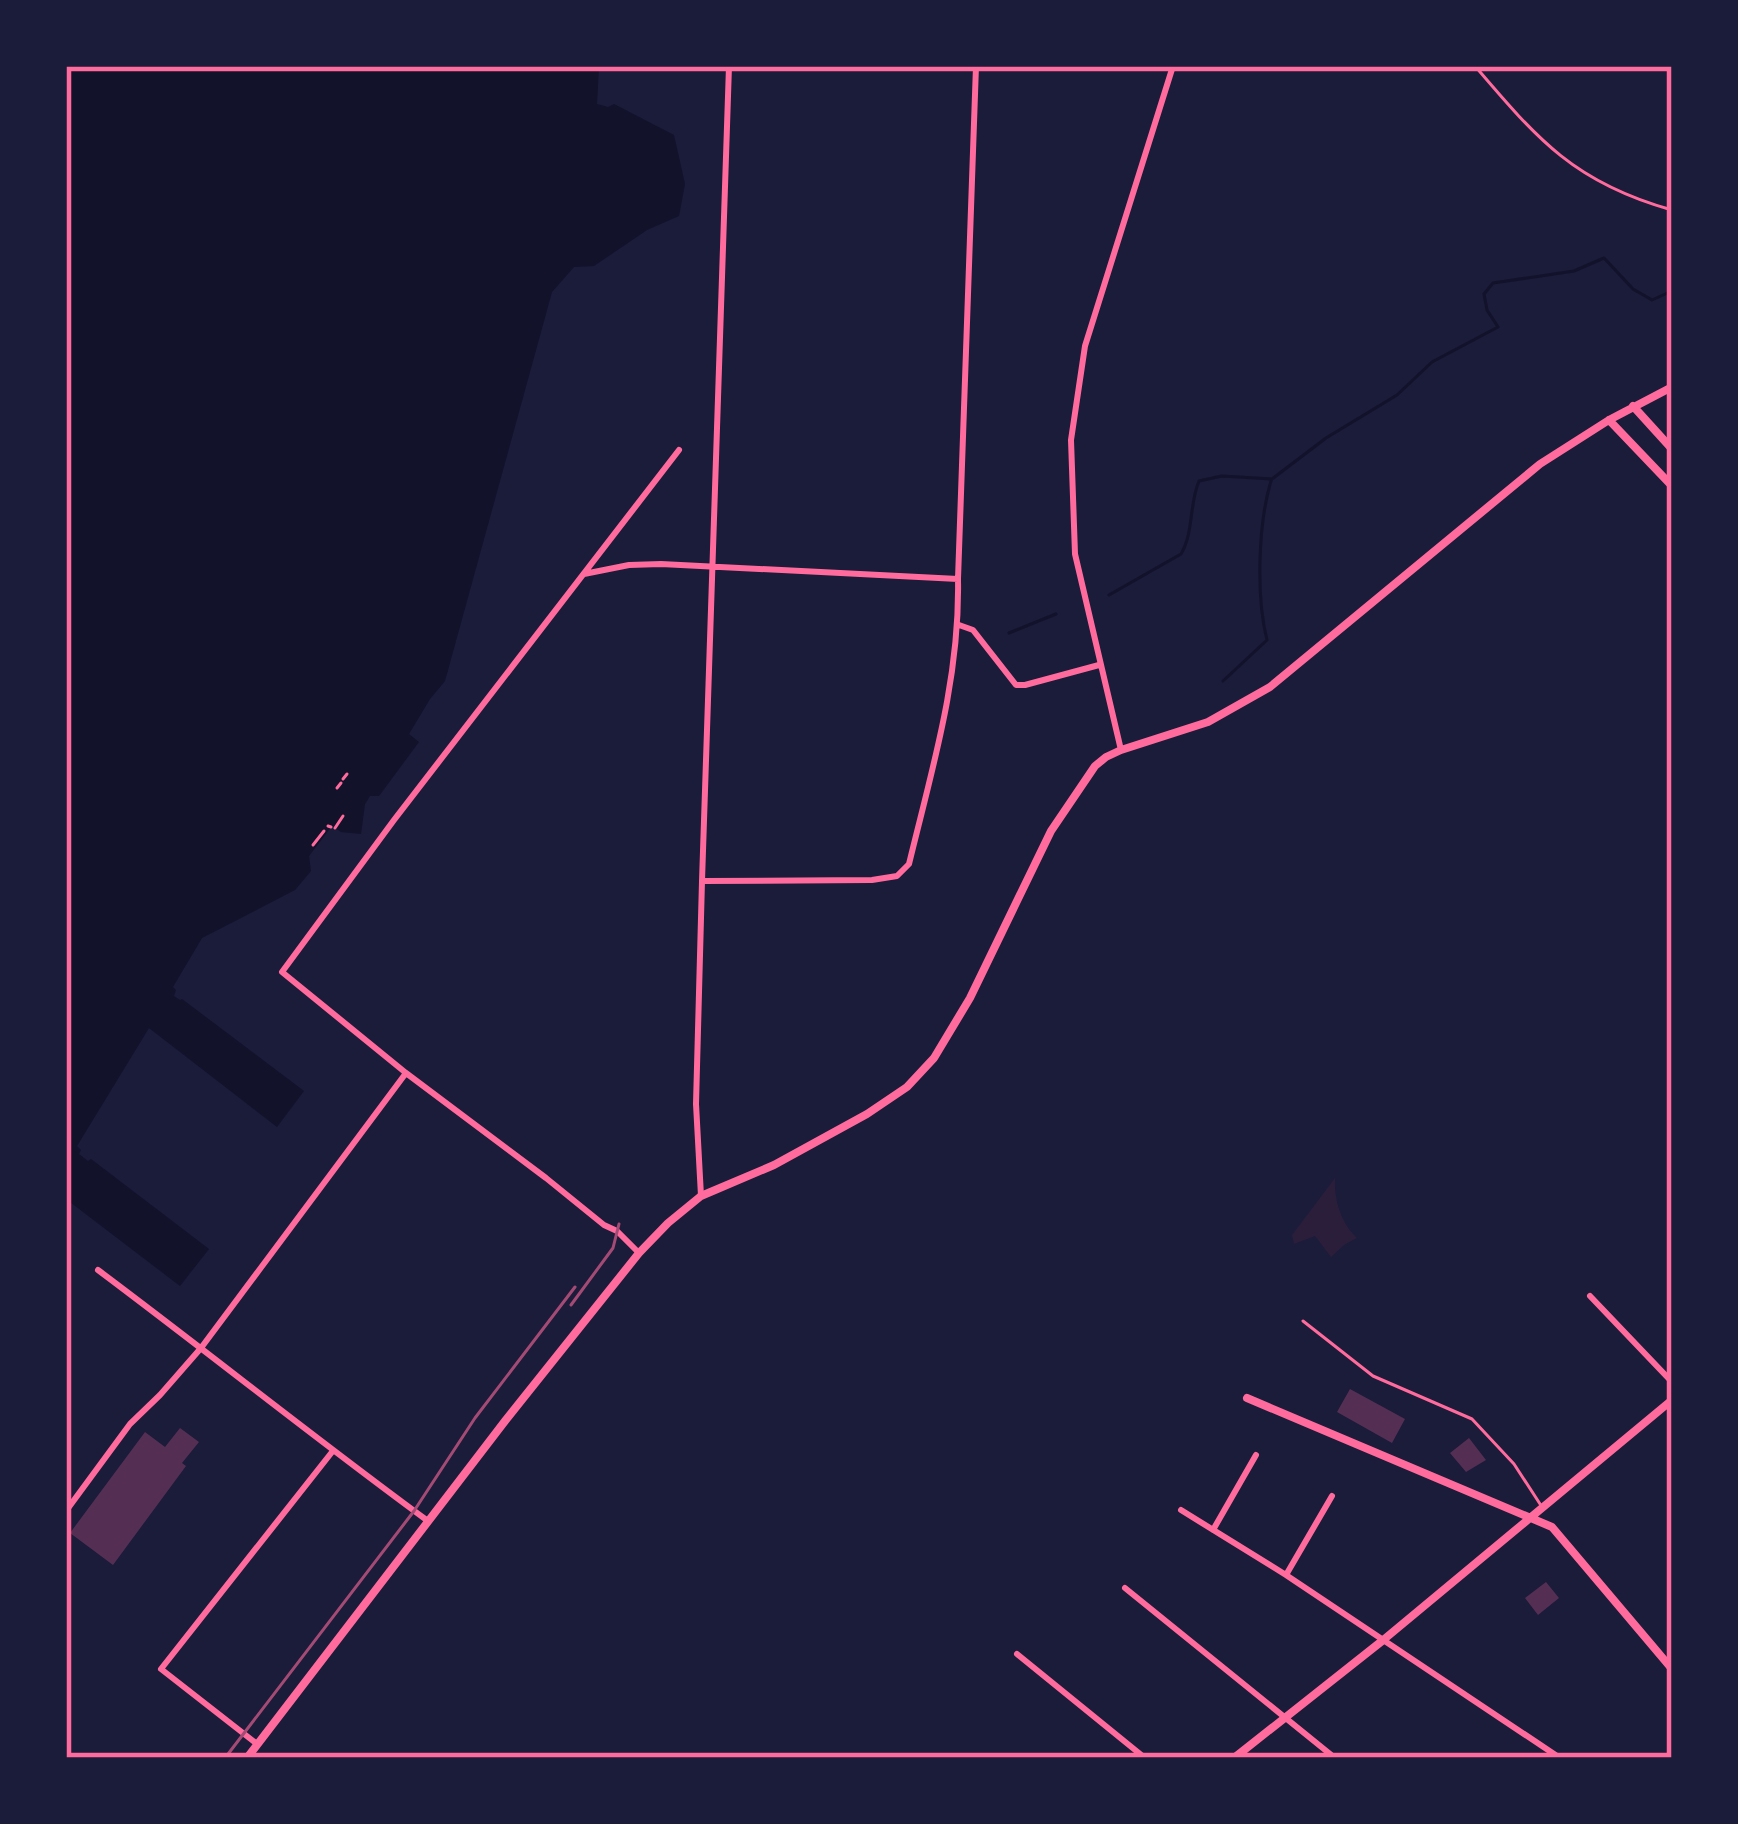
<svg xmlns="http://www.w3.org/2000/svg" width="1738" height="1824" font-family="Montserrat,sans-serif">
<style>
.green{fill:#2a1e3b}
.water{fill:#12122b}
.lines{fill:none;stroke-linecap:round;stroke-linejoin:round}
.stream{stroke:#12122b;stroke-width:3}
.building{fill:#542f53}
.path{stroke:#ff6b9d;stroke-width:3}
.service{stroke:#ff6b9d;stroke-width:3}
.minor{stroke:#ff6b9d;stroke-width:6}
.tertiary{stroke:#ff6b9d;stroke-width:8}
.rail{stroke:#a44b75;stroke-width:3}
.neatline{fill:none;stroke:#ff6b9d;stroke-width:4.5}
</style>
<rect width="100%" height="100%" fill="#1b1b3a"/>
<path class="green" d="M 1335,1178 C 1334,1200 1341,1223 1357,1238 L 1344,1245 L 1331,1257 L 1315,1236 L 1294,1244 L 1292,1235 Z"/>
<path class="water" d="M 66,66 L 599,66 L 597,104 L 608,107 L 614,104 L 674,135 L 685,184 L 679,216 L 647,230 L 594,266 L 574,267 L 552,292 L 445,681 L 430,699 L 409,734 L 419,742 L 379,796 L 370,796 L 365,804 L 361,834 L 341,832 L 332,826 L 309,856 L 311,871 L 295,890 L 202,938 L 173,987 L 176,990 L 174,996 L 180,1000 L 182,999 L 304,1091 L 277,1127 L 149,1028 L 77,1146 L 81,1150 L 79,1154 L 88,1161 L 91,1159 L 209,1249 L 180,1286 L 66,1199 Z"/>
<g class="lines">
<path class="stream" d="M 1109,595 L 1181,554 C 1194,532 1189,504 1199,481 L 1222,476 L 1272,479 L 1326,438 L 1397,395 L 1432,362 L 1498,327 L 1487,310 L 1484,294 L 1493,283 L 1574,271 L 1604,258 L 1633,289 L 1652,300 L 1672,291
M 1009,633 L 1056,614
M 1223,681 L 1267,640 C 1256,597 1258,524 1271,481"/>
</g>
<path class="building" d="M 1350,1389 L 1405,1419 L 1392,1443 L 1337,1412 Z
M 180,1428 L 199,1442 L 182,1463 L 186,1466 L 113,1565 L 70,1533 L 145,1432 L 165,1447 Z
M 1469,1438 L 1486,1460 L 1466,1472 L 1450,1453 Z
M 1546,1582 L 1559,1598 L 1538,1615 L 1525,1598 Z"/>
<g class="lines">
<path class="path" d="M 343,779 L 347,774
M 337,788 L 341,783
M 328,826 L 331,827
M 335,828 L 343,816
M 313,845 L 324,831"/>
<path class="service" d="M 1475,66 C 1538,140 1575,183 1672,210
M 1303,1321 L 1373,1376 L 1472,1419 L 1514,1464 L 1542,1507"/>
<path class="minor" d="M 584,574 L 629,565 L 661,564 L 958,579
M 959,625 L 973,630 L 1016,685 L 1025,685 L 1099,665
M 1121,750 L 1075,554 L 1071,440 L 1085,346 L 1173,66
M 702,881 L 872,880 L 897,876 L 909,864 C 932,769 960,678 958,579 L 976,66
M 701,1196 L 696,1104 L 702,881 L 729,66
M 639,1253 L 617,1231 L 604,1225 L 546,1178 L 406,1073 L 282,972 L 394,820 L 679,450
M 98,1270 C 209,1353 316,1439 428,1521
M 1590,1296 L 1672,1382
M 1181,1510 L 1286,1575 L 1560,1758
M 66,1511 L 130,1424 L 160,1395 L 201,1348 L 406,1073
M 1213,1530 L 1256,1455
M 1286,1575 L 1332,1496
M 1125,1588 L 1335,1758
M 1017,1654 L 1145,1758
M 257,1744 L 161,1669 L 332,1452"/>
<path class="tertiary" d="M 1633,406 L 1672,449
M 1609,420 L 1672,486
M 1247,1398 L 1552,1527 L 1672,1669
M 247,1758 L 505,1421 L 639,1253 L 668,1223 L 701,1196 L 774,1165 L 867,1114 L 907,1087 L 934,1058 L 970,998 L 1051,831 L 1095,766 L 1106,757 L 1121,750 L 1208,722 L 1270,687 L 1540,464 L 1609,420 L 1672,387
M 1234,1758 L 1382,1641 L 1672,1400"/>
<path class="rail" d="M 571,1305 L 613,1248 L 619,1224
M 225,1758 L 414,1511 L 475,1418 L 575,1287"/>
</g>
<rect width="1738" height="1824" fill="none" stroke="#1b1b3a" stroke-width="138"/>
<rect x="69" y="69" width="1600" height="1686" class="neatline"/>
</svg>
